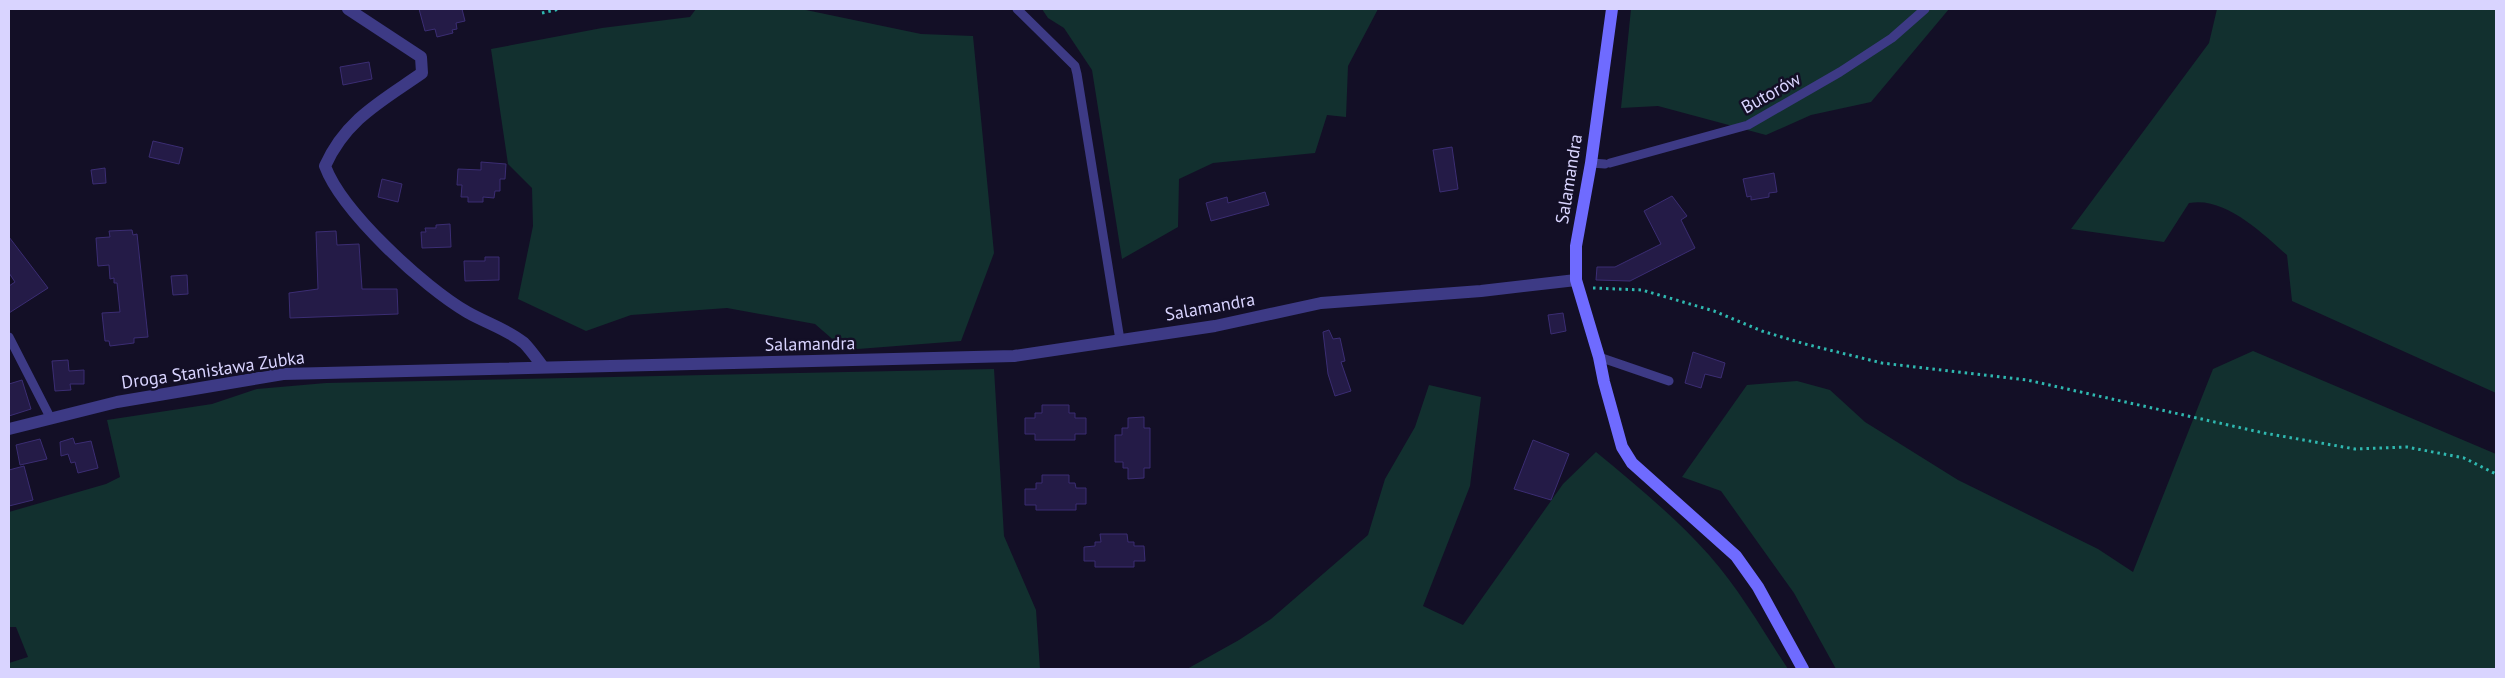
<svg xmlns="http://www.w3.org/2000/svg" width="2505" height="678" font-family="'PT Sans',sans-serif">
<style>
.green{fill:#12302f}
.building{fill:#241b47;stroke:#3b2d73}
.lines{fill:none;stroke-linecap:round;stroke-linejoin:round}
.path{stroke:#2fb8b0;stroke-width:3;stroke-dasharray:2.5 4;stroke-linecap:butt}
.lane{stroke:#3d3a85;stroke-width:9}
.street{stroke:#3d3a85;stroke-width:12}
.secondary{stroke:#6f6bff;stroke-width:12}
.labels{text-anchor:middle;stroke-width:5;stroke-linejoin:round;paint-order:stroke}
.street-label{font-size:18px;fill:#d9d4ff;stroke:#130f26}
</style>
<rect width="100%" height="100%" fill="#130f26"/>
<path class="green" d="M 696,9 L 801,9 L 921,34 L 973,36 L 994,253 L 961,341 L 845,350 L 815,324 L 727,308 L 631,315 L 586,331 L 518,299 L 533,226 L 532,188 L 508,164 L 491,49 L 602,28 L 690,17 Z
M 1042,9 L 1378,9 L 1348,66 L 1346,117 L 1327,115 L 1315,153 L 1213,163 L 1179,179 L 1178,227 L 1122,259 L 1092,70 L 1064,28 L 1048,18 Z
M 1631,9 L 1949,9 L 1871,102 L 1811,115 L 1766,135 L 1658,106 L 1621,108 Z
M 2217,9 L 2496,9 L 2496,393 L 2292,301 L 2287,255 C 2262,233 2225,196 2189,203 L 2164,242 L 2071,229 L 2209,43 Z
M 2253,351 L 2496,454 L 2496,669 L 1836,669 L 1794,593 L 1721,491 L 1682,477 L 1747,385 L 1797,381 L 1830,390 L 1865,422 L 1958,480 L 2098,549 L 2133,572 L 2213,369 Z
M 994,369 L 1004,536 L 1036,610 L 1040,669 L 9,669 L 9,663 L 28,657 L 16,627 L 9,627 L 9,512 L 106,484 L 120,477 L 107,420 L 212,404 L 257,389 L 326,383 Z
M 1429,385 L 1481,397 L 1470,486 L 1423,606 L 1463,625 L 1563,484 L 1596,452 C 1636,485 1675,517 1709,555 C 1740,590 1763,631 1788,669 L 1187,669 L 1239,640 L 1271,619 L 1368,535 L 1385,479 L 1415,427 Z"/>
<path class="building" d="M 419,9 L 462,9 L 465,21 L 456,23 L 457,29 L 452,30 L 453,33 L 437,37 L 435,29 L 425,31 Z
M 369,62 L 372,79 L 343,85 L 340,67 Z
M 153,141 L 183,148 L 179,164 L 149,157 Z
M 1452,147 L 1458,189 L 1440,192 L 1433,150 Z
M 481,162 L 506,164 L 505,179 L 500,179 L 500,191 L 495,191 L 494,198 L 483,197 L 483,202 L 468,202 L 468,197 L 461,197 L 462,185 L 457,185 L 458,169 L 481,170 Z
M 105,168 L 106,183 L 93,184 L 91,170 Z
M 1774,173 L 1777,192 L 1769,193 L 1769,197 L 1751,200 L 1751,196 L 1747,197 L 1743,179 Z
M 382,179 L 402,184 L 398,202 L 378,197 Z
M 1265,192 L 1269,205 L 1211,221 L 1206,203 L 1227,197 L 1228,203 Z
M 1672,196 L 1687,216 L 1681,220 L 1695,248 L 1630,281 L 1596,280 L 1597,267 L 1615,267 L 1661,244 L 1644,211 Z
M 450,224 L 451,247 L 422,248 L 421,232 L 426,232 L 425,228 L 436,228 L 436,225 Z
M 132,230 L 133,235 L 137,234 L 148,337 L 134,338 L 134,343 L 110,346 L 109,341 L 105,341 L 102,313 L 120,312 L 117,283 L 114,283 L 114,278 L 110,279 L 109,265 L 98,266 L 96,238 L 110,237 L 109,231 Z
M 336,231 L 337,245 L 359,244 L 362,289 L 397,289 L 398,314 L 290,318 L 289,293 L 318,289 L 316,232 Z
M 9,237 L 48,288 L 9,313 L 9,286 L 15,282 L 9,273 Z
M 485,257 L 499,257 L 499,280 L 465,281 L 464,261 L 485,261 Z
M 187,275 L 188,294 L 173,295 L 171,276 Z
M 1563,313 L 1566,331 L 1551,334 L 1548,315 Z
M 1329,330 L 1333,339 L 1340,338 L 1345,361 L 1341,362 L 1351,391 L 1335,396 L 1328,374 L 1323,332 Z
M 1693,352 L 1725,363 L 1721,378 L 1705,374 L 1701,388 L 1685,383 Z
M 68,360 L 69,371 L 84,370 L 84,384 L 70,384 L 71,390 L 55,391 L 52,361 Z
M 22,380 L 31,409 L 9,416 L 9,384 Z
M 1042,405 L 1069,405 L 1069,413 L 1075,413 L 1075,418 L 1086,418 L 1086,434 L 1075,434 L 1075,440 L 1035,440 L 1035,434 L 1025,434 L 1025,418 L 1035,418 L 1035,413 L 1042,413 Z
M 1144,417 L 1144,428 L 1150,428 L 1150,468 L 1144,468 L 1144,478 L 1128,479 L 1128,468 L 1123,468 L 1123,462 L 1115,462 L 1115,435 L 1122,435 L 1122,428 L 1128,428 L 1128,418 Z
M 73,438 L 75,444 L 91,441 L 98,468 L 78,473 L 75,462 L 71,463 L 68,454 L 61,456 L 60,442 Z
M 40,439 L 47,459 L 20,465 L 16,445 Z
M 1533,440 L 1569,454 L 1551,500 L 1514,489 Z
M 24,466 L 33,500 L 9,506 L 9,470 Z
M 1042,475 L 1069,475 L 1069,483 L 1075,483 L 1076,488 L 1086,488 L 1086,504 L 1076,504 L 1076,510 L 1036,510 L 1036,505 L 1025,505 L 1025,489 L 1036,489 L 1036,483 L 1042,483 Z
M 1100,534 L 1127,534 L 1128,542 L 1134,542 L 1134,546 L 1144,546 L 1145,561 L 1134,561 L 1134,567 L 1095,567 L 1095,561 L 1084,561 L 1084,547 L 1095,546 L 1095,542 L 1101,542 Z"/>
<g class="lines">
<path class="path" d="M 542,13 L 560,9
M 1593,288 L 1642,290 L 1714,311 L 1762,331 L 1805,344 L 1882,363 L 2027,380 L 2264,433 L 2355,449 L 2407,447 L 2464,458 L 2496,474"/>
<path class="lane" d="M 1017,9 L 1075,66 L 1077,74 L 1120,340
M 1591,163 L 1605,164
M 1610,163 L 1748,125 L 1840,72 L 1892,38 L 1925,9
M 9,337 L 50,417
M 1599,357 L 1669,381"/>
<path class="street" d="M 348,9 L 421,57 L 422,73 C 382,101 346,119 325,166 C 342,212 424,287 467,312 C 486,323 507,329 524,343 C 531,350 537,359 543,367
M 9,429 L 117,402 L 283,374 L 1014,356 L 1215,326 L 1321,303 L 1481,291 L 1576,280"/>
<path class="secondary" d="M 1612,9 L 1591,163 L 1576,246 L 1576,280 L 1599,357 L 1604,382 L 1622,447 L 1632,463 L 1736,556 L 1758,587 L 1803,669"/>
</g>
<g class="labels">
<g class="street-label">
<text transform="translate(1771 93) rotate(-29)" y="6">Butorów</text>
<text transform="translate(1569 179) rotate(-81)" y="6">Salamandra</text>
<text transform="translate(1210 307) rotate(-10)" y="6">Salamandra</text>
<text transform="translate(810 344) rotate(-1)" y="6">Salamandra</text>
<text transform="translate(213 370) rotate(-8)" y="6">Droga Stanisława Zubka</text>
</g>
</g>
<rect width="2505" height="678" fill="none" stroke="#d9d4ff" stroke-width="20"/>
</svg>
